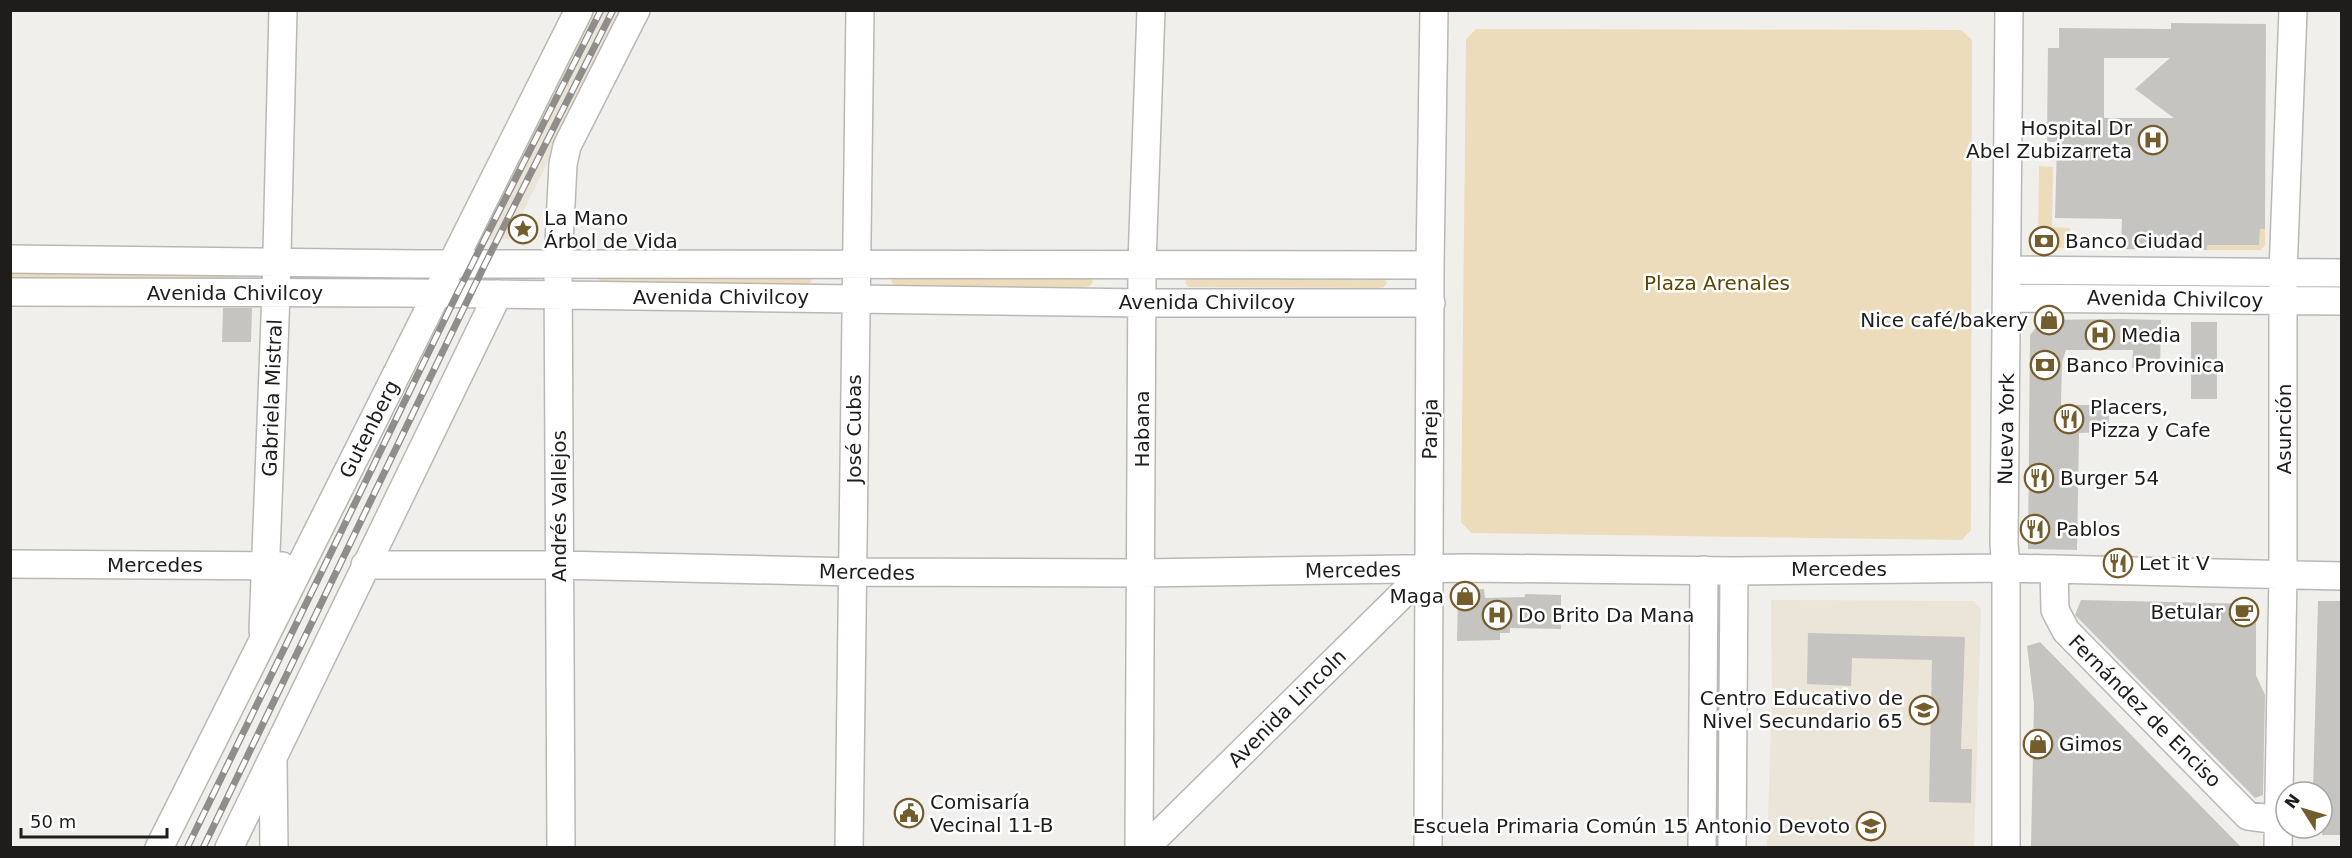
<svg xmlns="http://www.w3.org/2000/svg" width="2352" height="858" font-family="'DejaVu Sans',sans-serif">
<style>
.built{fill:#eae4d9}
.green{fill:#eddcbc}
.building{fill:#c6c4c0;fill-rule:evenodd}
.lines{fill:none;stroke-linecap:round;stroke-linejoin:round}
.minor-casing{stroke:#bab8b4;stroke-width:30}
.minor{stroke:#fff;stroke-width:27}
.rail-casing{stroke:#8f8e8b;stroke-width:7}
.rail{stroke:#fff;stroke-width:4.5;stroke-dasharray:14;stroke-linecap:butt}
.labels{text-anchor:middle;stroke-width:5;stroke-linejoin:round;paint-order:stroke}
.poi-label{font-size:20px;fill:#1e1d1c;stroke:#fff;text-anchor:start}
.park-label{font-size:20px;fill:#5e4505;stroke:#fff}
.street-label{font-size:20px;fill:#1e1d1c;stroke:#fff}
</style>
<rect width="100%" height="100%" fill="#f1efeb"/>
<path class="built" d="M 591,11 L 624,11 L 509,239 L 474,240 Z
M 1771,600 L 1974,601 L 1981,610 L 1974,847 L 1767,848 L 1772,693 Z"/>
<path class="green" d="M 1476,29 L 1961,30 L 1972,40 L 1971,530 L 1962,540 L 1471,533 L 1461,522 L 1466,39 Z
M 2039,166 L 2053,167 L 2052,227 L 2070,228 L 2070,248 L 2049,248 L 2049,235 L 2038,235 Z
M 2260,229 L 2265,229 L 2265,245 L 2261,250 L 2207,250 L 2207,245 L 2259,245 Z
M 10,271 L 240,274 L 237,281 L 11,283 Z
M 599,276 L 813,277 L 810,283 L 806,284 L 603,284 L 599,282 Z
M 1090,276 L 1093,282 L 1090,286 L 1086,287 L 896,286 L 891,282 L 892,278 Z
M 1187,277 L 1384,277 L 1387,283 L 1384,287 L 1379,288 L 1189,287 L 1185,283 Z"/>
<path class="building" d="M 2171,23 L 2266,24 L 2265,229 L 2260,229 L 2259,245 L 2207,245 L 2207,250 L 2121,249 L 2122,219 L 2055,218 L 2057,142 L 2047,142 L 2048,48 L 2059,48 L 2059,28 L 2171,29 ZM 2104,58 L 2170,58 L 2135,89 L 2174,118 L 2104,118 Z
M 223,308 L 252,308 L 251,342 L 222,342 Z
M 2120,319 L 2161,320 L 2160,369 L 2132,368 L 2133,350 L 2066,350 L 2062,362 L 2061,405 L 2109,405 L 2109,432 L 2079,433 L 2077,550 L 2028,549 L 2030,335 L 2042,320 Z
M 2191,322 L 2217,322 L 2217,399 L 2191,399 Z
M 1484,589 L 1485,598 L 1525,597 L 1525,594 L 1561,595 L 1561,629 L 1510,628 L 1510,633 L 1500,633 L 1500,640 L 1457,641 L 1458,594 L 1465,590 Z
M 2081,600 L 2256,604 L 2256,675 L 2265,695 L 2263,795 L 2255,798 L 2075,615 Z
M 2318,601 L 2342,601 L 2342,835 L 2322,835 L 2322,792 L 2313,792 Z
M 1808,633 L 1965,637 L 1961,749 L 1972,749 L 1971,803 L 1929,802 L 1932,660 L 1852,658 L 1851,686 L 1807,684 Z
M 2040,642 L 2242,848 L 2031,848 L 2034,704 L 2027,646 Z"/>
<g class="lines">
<g class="minor-casing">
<path id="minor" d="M 10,259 L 417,264 L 1430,265
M 2008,270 L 2342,273
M 10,292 L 410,293 L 1142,303 L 1431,303
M 2008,298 L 2342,301
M 10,564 L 282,566
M 365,565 L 560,565 L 853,572 L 1141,573 L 1470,568 L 1734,571 L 2006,568 L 2342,576
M 2054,569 L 2055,610 L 2066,631 L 2248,816 L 2279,820
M 263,631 L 276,293 L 283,10
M 273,763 L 274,848
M 159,848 L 579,10
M 229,848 L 498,294
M 561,848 L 558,263 L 563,164 L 567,146 L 636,10
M 849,848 L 860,10
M 1139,848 L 1142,263 L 1151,10
M 1145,848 L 1428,569
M 1428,848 L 1430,265 L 1434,10
M 1702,848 L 1704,570
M 1732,848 L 1734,571
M 2006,848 L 2006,568 L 2004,543 L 2009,10
M 2278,848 L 2283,576 L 2283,273 L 2293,10"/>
</g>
<use href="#minor" class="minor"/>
<g class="rail-casing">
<path id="rail" d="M 187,848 L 457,294 L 601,10
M 203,848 L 486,262 L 613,10"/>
</g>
<use href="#rail" class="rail"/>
</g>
<defs>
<g id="hospital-ring" transform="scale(1.5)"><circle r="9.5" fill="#fff" stroke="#745d2d" stroke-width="1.5"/><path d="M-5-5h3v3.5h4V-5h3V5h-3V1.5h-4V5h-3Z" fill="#745d2d"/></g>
<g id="sight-ring" transform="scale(1.5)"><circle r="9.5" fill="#fff" stroke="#745d2d" stroke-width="1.5"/><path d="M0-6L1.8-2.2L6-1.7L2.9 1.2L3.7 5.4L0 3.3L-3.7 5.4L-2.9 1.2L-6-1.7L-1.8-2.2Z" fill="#745d2d"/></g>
<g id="bank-ring" transform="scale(1.5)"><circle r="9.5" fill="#fff" stroke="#745d2d" stroke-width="1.5"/><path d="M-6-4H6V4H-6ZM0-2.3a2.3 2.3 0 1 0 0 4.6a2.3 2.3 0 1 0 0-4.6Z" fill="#745d2d"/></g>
<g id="shop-ring" transform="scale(1.5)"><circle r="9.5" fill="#fff" stroke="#745d2d" stroke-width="1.5"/><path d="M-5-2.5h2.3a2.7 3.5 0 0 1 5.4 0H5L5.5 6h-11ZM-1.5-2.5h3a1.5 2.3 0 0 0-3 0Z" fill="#745d2d"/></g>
<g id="restaurant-ring" transform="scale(1.5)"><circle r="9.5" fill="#fff" stroke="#745d2d" stroke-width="1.5"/><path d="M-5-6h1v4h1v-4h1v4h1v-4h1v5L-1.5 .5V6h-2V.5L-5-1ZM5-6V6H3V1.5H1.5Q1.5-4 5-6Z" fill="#745d2d"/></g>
<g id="cafe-ring" transform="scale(1.5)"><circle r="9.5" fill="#fff" stroke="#745d2d" stroke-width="1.5"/><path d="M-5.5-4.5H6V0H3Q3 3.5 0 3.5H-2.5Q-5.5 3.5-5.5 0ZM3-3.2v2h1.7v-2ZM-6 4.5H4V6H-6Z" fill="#745d2d"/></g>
<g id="school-ring" transform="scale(1.5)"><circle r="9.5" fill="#fff" stroke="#745d2d" stroke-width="1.5"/><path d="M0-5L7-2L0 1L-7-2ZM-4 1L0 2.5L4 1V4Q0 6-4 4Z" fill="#745d2d"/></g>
<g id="civic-ring" transform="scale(1.5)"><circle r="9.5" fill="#fff" stroke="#745d2d" stroke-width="1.5"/><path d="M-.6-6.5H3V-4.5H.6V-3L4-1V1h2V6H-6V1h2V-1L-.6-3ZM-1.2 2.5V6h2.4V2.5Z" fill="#745d2d"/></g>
</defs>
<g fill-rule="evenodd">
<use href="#hospital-ring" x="2153" y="140"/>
<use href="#sight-ring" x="523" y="229"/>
<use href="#bank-ring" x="2044" y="241"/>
<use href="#shop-ring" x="2049" y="320"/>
<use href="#hospital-ring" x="2100" y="335"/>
<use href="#bank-ring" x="2045" y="365"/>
<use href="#restaurant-ring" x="2069" y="419"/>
<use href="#restaurant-ring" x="2039" y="478"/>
<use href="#restaurant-ring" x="2035" y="529"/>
<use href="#restaurant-ring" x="2118" y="563"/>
<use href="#shop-ring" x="1465" y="596"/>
<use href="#cafe-ring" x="2244" y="612"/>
<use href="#hospital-ring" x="1497" y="615"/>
<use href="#school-ring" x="1924" y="710"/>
<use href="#shop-ring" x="2038" y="744"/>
<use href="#civic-ring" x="909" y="813"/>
<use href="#school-ring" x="1871" y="826"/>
</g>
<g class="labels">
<g class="poi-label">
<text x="2132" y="135" text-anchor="end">Hospital Dr<tspan x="2132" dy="23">Abel Zubizarreta</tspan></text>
<text x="544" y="225">La Mano<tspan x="544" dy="23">Árbol de Vida</tspan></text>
<text x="2065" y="248">Banco Ciudad</text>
<text x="2028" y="327" text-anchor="end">Nice café/bakery</text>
<text x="2121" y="342">Media</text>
<text x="2066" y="372">Banco Provinica</text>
<text x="2090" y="414">Placers,<tspan x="2090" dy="23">Pizza y Cafe</tspan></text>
<text x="2060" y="485">Burger 54</text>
<text x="2056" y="536">Pablos</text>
<text x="2139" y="570">Let it V</text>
<text x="1444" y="603" text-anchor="end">Maga</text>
<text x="2223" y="619" text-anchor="end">Betular</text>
<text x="1518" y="622">Do Brito Da Mana</text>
<text x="1903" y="705" text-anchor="end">Centro Educativo de<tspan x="1903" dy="23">Nivel Secundario 65</tspan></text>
<text x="2059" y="751">Gimos</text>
<text x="930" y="809">Comisaría<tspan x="930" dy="23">Vecinal 11-B</tspan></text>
<text x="1850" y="833" text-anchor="end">Escuela Primaria Común 15 Antonio Devoto</text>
</g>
<g class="park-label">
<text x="1717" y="290">Plaza Arenales</text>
</g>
<g class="street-label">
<text x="235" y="300">Avenida Chivilcoy</text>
<text x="721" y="304">Avenida Chivilcoy</text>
<text transform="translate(2175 299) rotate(1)" y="7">Avenida Chivilcoy</text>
<text x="1207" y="309">Avenida Chivilcoy</text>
<text transform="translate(272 398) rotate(-88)" y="7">Gabriela Mistral</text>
<text transform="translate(369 429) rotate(-63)" y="7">Gutenberg</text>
<text transform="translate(854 429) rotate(-90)" y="7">José Cubas</text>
<text transform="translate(1142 429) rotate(-90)" y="7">Habana</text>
<text transform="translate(1430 429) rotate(-89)" y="7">Pareja</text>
<text transform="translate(2006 429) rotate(-89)" y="7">Nueva York</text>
<text transform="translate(2284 429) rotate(-90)" y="7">Asunción</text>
<text transform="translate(559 506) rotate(-90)" y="7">Andrés Vallejos</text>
<text x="155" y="572">Mercedes</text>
<text x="1839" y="576">Mercedes</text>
<text transform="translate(1353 570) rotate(-1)" y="7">Mercedes</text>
<text transform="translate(867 572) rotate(1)" y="7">Mercedes</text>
<text transform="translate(1287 708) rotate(-45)" y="7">Avenida Lincoln</text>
<text transform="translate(2145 711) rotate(45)" y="7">Fernández de Enciso</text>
</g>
</g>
<rect width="2352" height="858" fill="none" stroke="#1e1d1c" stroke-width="24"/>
<g transform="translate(2304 810) rotate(307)"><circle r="28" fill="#ffffff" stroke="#a5a5a4" stroke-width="1.5"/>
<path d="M0-4.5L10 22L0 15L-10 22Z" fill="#745d2d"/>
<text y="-9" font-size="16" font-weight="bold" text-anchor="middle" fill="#1e1d1c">N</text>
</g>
<path d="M21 828v9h146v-9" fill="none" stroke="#1e1d1c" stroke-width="3"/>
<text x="30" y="828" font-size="18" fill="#1e1d1c" stroke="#ffffff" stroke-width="4.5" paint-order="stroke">50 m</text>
</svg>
